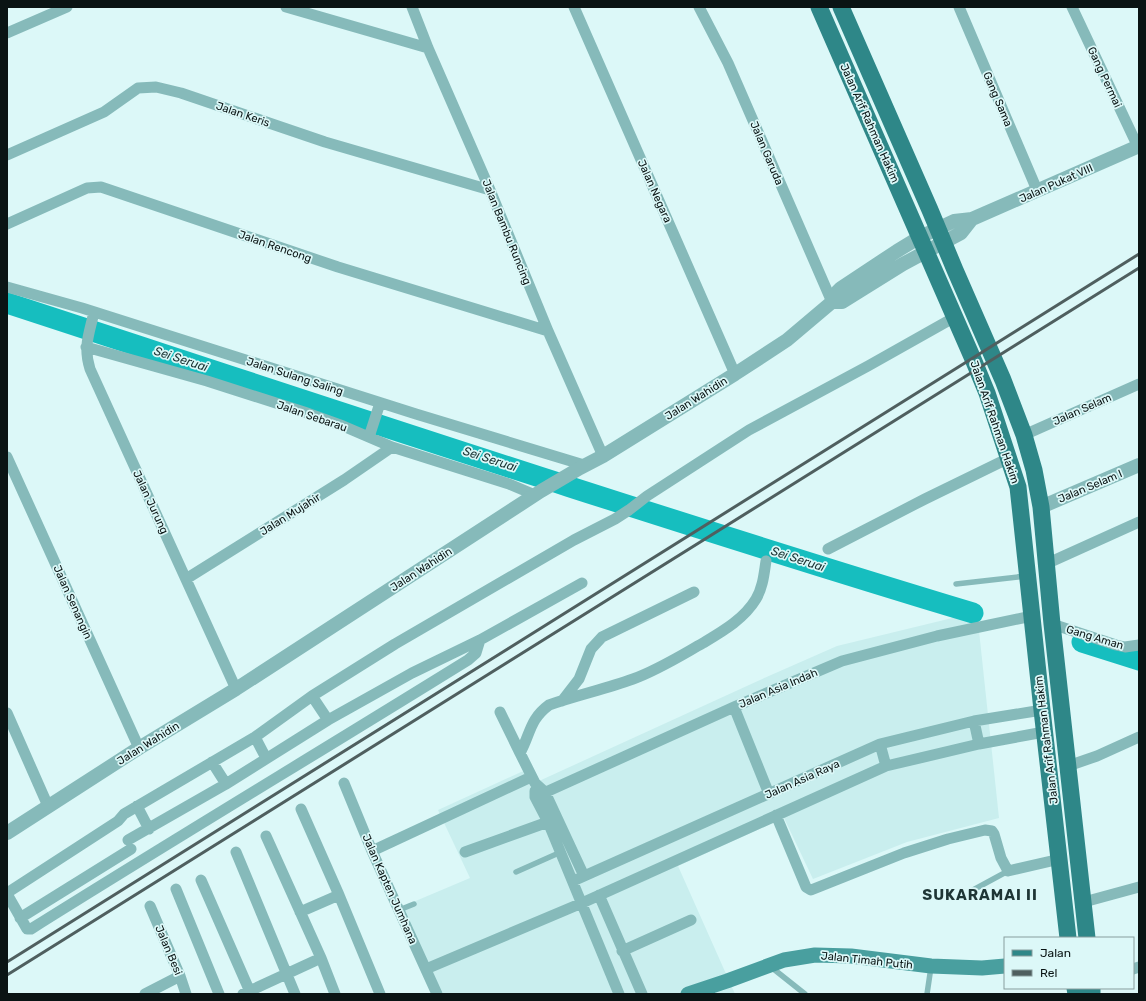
<svg xmlns="http://www.w3.org/2000/svg" width="1146" height="1001" font-family="Rubik,sans-serif">
<style>
.built{fill:#c9eeee}
.lines{fill:none;stroke-linecap:round;stroke-linejoin:round}
.river{stroke:#16bebf;stroke-width:21}
.service{stroke:#86baba;stroke-width:5.5}
.minor{stroke:#86baba;stroke-width:11}
.tertiary{stroke:#86baba;stroke-width:14}
.secondary{stroke:#499f9f;stroke-width:15}
.primary{stroke:#2e8788;stroke-width:17}
.rail{stroke:#4f5f5f;stroke-width:3}
.labels{text-anchor:middle;stroke-width:3.5;stroke-linejoin:round;paint-order:stroke}
.street-label{font-size:11px;fill:#0a1414;stroke:#dcf8f8}
.water-label{font-size:12px;font-style:italic;fill:#1a3232;stroke:#dcf8f8}
.district-label{font-size:15px;font-weight:bold;letter-spacing:1px;fill:#1e3535;stroke:#dcf8f8}
</style>
<rect width="100%" height="100%" fill="#dcf8f8"/>
<path class="built" d="M 977,612 L 999,818 L 907,842 L 813,879 L 784,818 L 678,866 L 735,994 L 435,994 L 399,908 L 470,878 L 438,810 L 532,767 L 539,781 L 760,680 L 837,646 Z"/>
<g class="lines">
<path class="river" d="M 7,303 C 328,408 649,515 973,613
M 1082,642 L 1139,660"/>
<path class="service" d="M 956,584 L 1026,576
M 516,872 L 561,852
M 973,890 L 1008,871
M 399,910 L 414,904
M 771,967 L 805,994
M 927,994 L 931,967"/>
<path class="minor" d="M 286,7 L 428,48
M 412,7 L 428,48 L 490,190 L 548,331 L 603,456
M 574,7 L 735,374
M 699,7 L 728,63 L 832,302
M 959,7 L 1037,190
M 1072,7 L 1138,147
M 7,33 L 67,7
M 7,155 L 104,112 L 138,88 L 156,87 L 181,93 L 325,142 L 490,190
M 7,224 L 87,188 L 101,187 L 338,267 L 548,331
M 7,287 L 82,308 L 416,414 L 584,465
M 94,312 C 89,335 83,346 90,369 L 236,689
M 86,347 L 207,381 L 304,412 L 343,426 L 392,447 L 509,484 L 535,495
M 1024,435 L 1139,384
M 369,437 L 380,403
M 7,457 L 139,748
M 828,549 L 925,499 L 1009,458
M 1046,564 L 1139,522
M 186,579 L 344,480 L 392,447
M 1052,624 L 1116,645 L 1125,647 L 1139,645
M 312,696 L 328,720
M 562,701 L 579,679 L 591,649 L 602,637 L 694,592
M 734,707 L 769,794
M 500,712 L 520,753
M 7,713 L 48,806
M 974,721 L 979,744
M 255,737 L 266,758
M 880,744 L 886,766
M 212,762 L 226,784
M 1068,766 L 1097,756 L 1139,737
M 344,783 L 372,851 L 437,994
M 535,791 L 535,797 L 548,822 L 619,994
M 535,797 L 734,707 L 842,661 L 937,636 L 1032,616
M 137,806 L 149,829
M 301,809 L 339,895 L 380,994
M 776,815 L 806,887 L 811,890 L 904,853 L 948,839 L 985,830 L 992,831 L 994,834 L 1001,858 L 1008,871 L 1060,859
M 266,836 L 321,958 L 335,994
M 128,840 L 226,784 L 328,720 L 412,673 L 480,640 L 582,583
M 372,851 L 531,777
M 236,852 L 295,994
M 465,852 L 548,822
M 584,876 L 545,792 L 535,783 L 520,753 C 531,733 529,720 549,705 C 577,695 606,689 633,679 C 658,670 680,656 703,643 C 723,631 744,619 756,599 C 763,587 764,574 766,561
M 201,880 L 251,994
M 573,881 L 880,744 L 974,721 L 1042,710
M 176,889 L 219,994
M 7,893 L 118,821 L 124,814 L 255,737 L 312,696 L 395,644 L 574,540 L 615,519 L 629,510 L 647,496 L 749,430 L 868,366 L 955,317
M 7,894 L 27,929 L 31,929 C 176,838 323,750 468,660 L 476,653 L 480,640
M 599,895 L 642,994
M 1084,902 L 1139,887
M 150,906 L 180,976 L 186,994
M 300,912 L 339,895
M 20,918 L 131,849
M 622,951 L 691,920
M 426,969 L 582,903 L 886,766 L 979,744 L 1044,732
M 1133,969 L 1139,967
M 145,994 L 180,976
M 243,994 L 321,958"/>
<path class="tertiary" d="M 832,302 L 842,302 L 903,264 L 961,233 L 972,219
M 1041,507 L 1139,465
M 7,833 L 139,748 L 236,689 L 541,491 L 580,468 L 603,456 L 735,374 L 787,340 L 832,302 L 837,292 L 841,288 L 897,251 L 920,237 L 954,221 L 972,219 L 1139,146"/>
<path class="secondary" d="M 688,994 L 727,981 L 784,960 L 815,955 L 851,956 L 931,966 L 982,968 L 1005,966"/>
<path class="primary" d="M 819,7 L 973,359 L 987,393 L 1018,487 L 1042,710 L 1068,938
M 841,7 L 930,210 L 955,270 L 1003,380 L 1024,435 L 1034,470 L 1041,507 L 1052,624 L 1087,938
M 1075,988 L 1076,994
M 1092,988 L 1092,994"/>
<path class="rail" d="M 7,962 L 1139,254
M 7,975 L 1139,268"/>
</g>
<g class="labels">
<g class="street-label">
<text transform="translate(1105 77) rotate(65)" y="4">Gang Permai</text>
<text transform="translate(998 99) rotate(67)" y="4">Gang Sama</text>
<text transform="translate(243 114) rotate(19)" y="4">Jalan Keris</text>
<text transform="translate(870 123) rotate(66)" y="4">Jalan Arif Rahman Hakim</text>
<text transform="translate(767 153) rotate(67)" y="4">Jalan Garuda</text>
<text transform="translate(1056 183) rotate(-24)" y="4">Jalan Pukat VIII</text>
<text transform="translate(655 191) rotate(66)" y="4">Jalan Negara</text>
<text transform="translate(507 232) rotate(68)" y="4">Jalan Bambu Runcing</text>
<text transform="translate(275 246) rotate(19)" y="4">Jalan Rencong</text>
<text transform="translate(295 376) rotate(18)" y="4">Jalan Sulang Saling</text>
<text transform="translate(696 398) rotate(-32)" y="4">Jalan Wahidin</text>
<text transform="translate(1082 409) rotate(-24)" y="4">Jalan Selam</text>
<text transform="translate(312 416) rotate(19)" y="4">Jalan Sebarau</text>
<text transform="translate(995 422) rotate(71)" y="4">Jalan Arif Rahman Hakim</text>
<text transform="translate(1090 486) rotate(-23)" y="4">Jalan Selam I</text>
<text transform="translate(151 502) rotate(65)" y="4">Jalan Jurung</text>
<text transform="translate(290 514) rotate(-32)" y="4">Jalan Mujahir</text>
<text transform="translate(421 569) rotate(-33)" y="4">Jalan Wahidin</text>
<text transform="translate(73 602) rotate(66)" y="4">Jalan Senangin</text>
<text transform="translate(1095 637) rotate(17)" y="4">Gang Aman</text>
<text transform="translate(778 688) rotate(-23)" y="4">Jalan Asia Indah</text>
<text transform="translate(1046 740) rotate(-97)" y="4">Jalan Arif Rahman Hakim</text>
<text transform="translate(148 743) rotate(-32)" y="4">Jalan Wahidin</text>
<text transform="translate(802 779) rotate(-24)" y="4">Jalan Asia Raya</text>
<text transform="translate(390 889) rotate(66)" y="4">Jalan Kapten Jumhana</text>
<text transform="translate(169 950) rotate(67)" y="4">Jalan Besi</text>
<text transform="translate(867 960) rotate(6)" y="4">Jalan Timah Putih</text>
</g>
<g class="water-label">
<text transform="translate(181 359) rotate(18)" y="4">Sei Seruai</text>
<text transform="translate(490 459) rotate(18)" y="4">Sei Seruai</text>
<text transform="translate(798 559) rotate(18)" y="4">Sei Seruai</text>
</g>
<g class="district-label">
<text x="980" y="900">SUKARAMAI II</text>
</g>
</g>
<rect width="1146" height="1001" fill="none" stroke="#0a1414" stroke-width="16"/>
<rect x="1004" y="937" width="130" height="52" fill="#dcf8f8" stroke="#889d9d"/>
<rect x="1012" y="950" width="20" height="6" fill="#2e8788" stroke="#889d9d"/>
<text x="1040" y="957" font-size="12" fill="#0a1414">Jalan</text>
<rect x="1012" y="970" width="20" height="6" fill="#4f5f5f" stroke="#889d9d"/>
<text x="1040" y="977" font-size="12" fill="#0a1414">Rel</text>
</svg>
